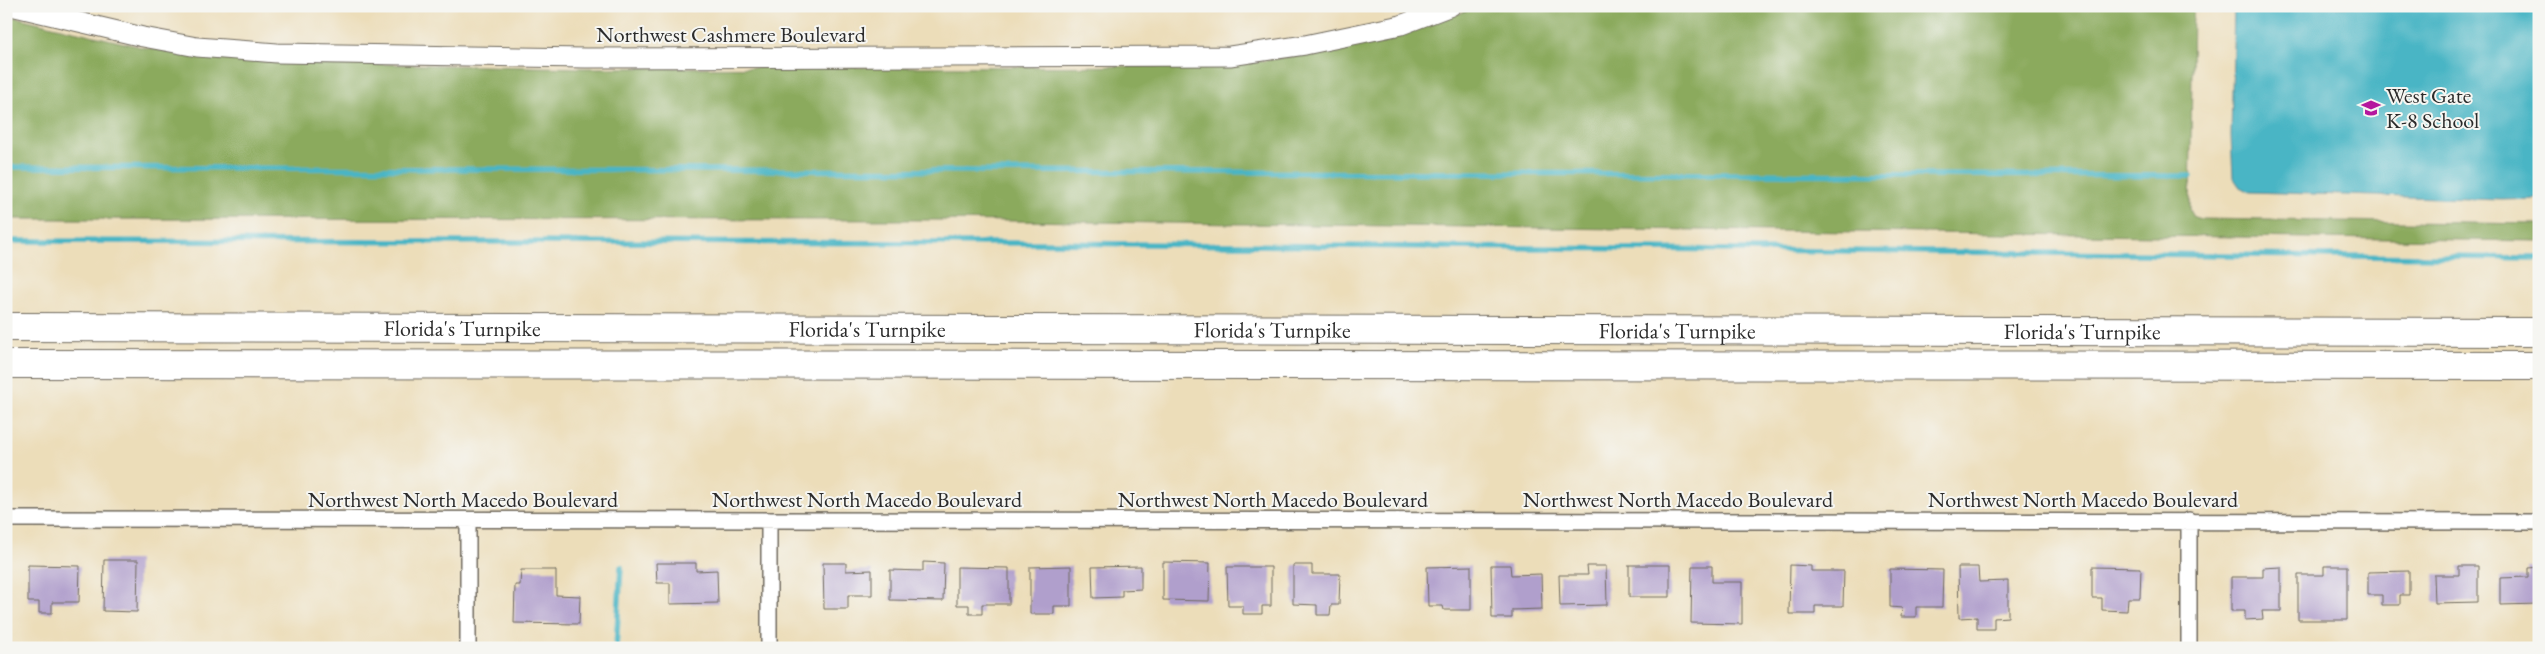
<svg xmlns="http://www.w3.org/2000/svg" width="2545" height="654" font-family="'EB Garamond',serif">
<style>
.forest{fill:#8baa5d;stroke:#5b6a44}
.water{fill:#49b5c5;stroke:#3a7078}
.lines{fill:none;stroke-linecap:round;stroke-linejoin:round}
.stream{stroke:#49b5c5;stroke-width:5.5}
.building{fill:#b09fcc}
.minor-casing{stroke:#6f695d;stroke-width:18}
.tertiary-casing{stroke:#6f695d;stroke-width:21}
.motorway-casing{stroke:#6f695d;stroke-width:30}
.minor{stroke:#fff;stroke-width:15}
.tertiary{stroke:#fff;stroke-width:19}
.motorway{stroke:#fff;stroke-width:28}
.labels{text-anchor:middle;stroke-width:4;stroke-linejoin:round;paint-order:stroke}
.street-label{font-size:22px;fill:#2b2b2b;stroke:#f6f6f2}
.poi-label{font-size:22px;fill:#2b2b2b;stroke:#f6f6f2;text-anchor:start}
</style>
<rect width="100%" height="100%" fill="#f6f6f2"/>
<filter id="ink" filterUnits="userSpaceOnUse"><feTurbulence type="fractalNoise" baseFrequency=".02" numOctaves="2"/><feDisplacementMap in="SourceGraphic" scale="10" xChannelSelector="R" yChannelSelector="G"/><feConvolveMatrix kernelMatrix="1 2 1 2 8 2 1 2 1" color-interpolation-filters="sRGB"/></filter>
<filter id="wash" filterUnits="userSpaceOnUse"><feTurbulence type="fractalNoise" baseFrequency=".0096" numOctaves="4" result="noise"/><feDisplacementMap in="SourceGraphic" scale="20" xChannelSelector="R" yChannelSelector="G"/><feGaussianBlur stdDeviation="1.12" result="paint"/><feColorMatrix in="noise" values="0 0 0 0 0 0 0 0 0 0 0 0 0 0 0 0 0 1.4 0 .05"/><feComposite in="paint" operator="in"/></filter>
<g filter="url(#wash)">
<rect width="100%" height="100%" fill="#ecddb9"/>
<path class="forest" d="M 1479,6 L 2193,6 L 2190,210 L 2194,217 L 2201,219 L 2539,224 L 2539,241 L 935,220 L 6,219 L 6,15 L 141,47 L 196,56 L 277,62 L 586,68 L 1230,66 L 1307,54 L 1405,34 Z"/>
<path class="water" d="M 2234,6 L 2539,6 L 2539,199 L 2502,200 L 2250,192 L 2239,186 L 2233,177 L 2231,136 Z"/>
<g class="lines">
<path class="stream" d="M 6,167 L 2190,176
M 6,241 L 1041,243 L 2539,258
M 616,648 L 621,567"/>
</g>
<g id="blocks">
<path class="building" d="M 104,560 L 138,560 L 137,612 L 103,611 Z
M 923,562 L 944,563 L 943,601 L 890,600 L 890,570 L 923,571 Z
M 1163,562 L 1210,563 L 1209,601 L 1163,600 Z
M 656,563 L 696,563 L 696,571 L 717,570 L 718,603 L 670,604 L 670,583 L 657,583 Z
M 823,563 L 846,563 L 846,571 L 872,570 L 872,595 L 848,595 L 848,609 L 824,609 Z
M 28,565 L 80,566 L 79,602 L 52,602 L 52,613 L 39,613 L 39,602 L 28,602 Z
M 1293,565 L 1312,565 L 1312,574 L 1340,574 L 1339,605 L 1331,605 L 1330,615 L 1317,615 L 1317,605 L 1293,604 Z
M 1491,565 L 1510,565 L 1511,575 L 1541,574 L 1542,609 L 1512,610 L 1512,618 L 1492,618 Z
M 1629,565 L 1670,565 L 1670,597 L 1629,597 Z
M 1790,565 L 1811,566 L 1811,571 L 1844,571 L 1843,606 L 1815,606 L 1815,614 L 1789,614 Z
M 1071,566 L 1071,606 L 1054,606 L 1054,614 L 1030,614 L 1030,567 Z
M 1141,566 L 1141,589 L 1122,590 L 1122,597 L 1093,598 L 1092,567 Z
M 1471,566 L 1471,610 L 1444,610 L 1443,606 L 1428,606 L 1427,567 Z
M 1587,566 L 1606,566 L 1607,605 L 1560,606 L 1559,575 L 1588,575 Z
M 1692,566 L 1712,566 L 1712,582 L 1742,582 L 1742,624 L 1691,623 Z
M 2324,566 L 2347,566 L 2347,620 L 2298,620 L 2298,575 L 2324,575 Z
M 2459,566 L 2478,566 L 2478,602 L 2435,603 L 2434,575 L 2459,575 Z
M 957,567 L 1009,568 L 1009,604 L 982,604 L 982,614 L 969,614 L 969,605 L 957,605 Z
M 1227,567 L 1271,567 L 1271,606 L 1262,606 L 1262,614 L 1243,614 L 1243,606 L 1228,606 Z
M 1958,567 L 1978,567 L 1979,582 L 2008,581 L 2008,617 L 1994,618 L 1994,629 L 1977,629 L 1977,617 L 1959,618 Z
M 2092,567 L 2141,568 L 2140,598 L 2128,598 L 2127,611 L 2102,610 L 2102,598 L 2092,598 Z
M 2281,567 L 2281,611 L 2262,611 L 2263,619 L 2245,620 L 2245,611 L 2231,611 L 2231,577 L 2263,577 L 2263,568 Z
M 2539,567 L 2539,604 L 2500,605 L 2500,578 L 2528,577 L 2528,568 Z
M 1890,569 L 1943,570 L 1942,607 L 1916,607 L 1916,617 L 1901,617 L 1902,608 L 1890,607 Z
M 521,570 L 556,570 L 556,595 L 580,596 L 579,624 L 514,623 L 515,585 L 520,585 Z
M 2409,571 L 2409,595 L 2400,595 L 2400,605 L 2382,605 L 2382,595 L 2368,595 L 2368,572 Z"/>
</g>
</g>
<g filter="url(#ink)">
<use href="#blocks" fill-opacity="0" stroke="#6f695d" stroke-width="1"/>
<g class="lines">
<g class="minor-casing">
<path id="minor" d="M 6,519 L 2539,522
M 769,520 L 769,648
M 2189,520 L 2189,648
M 468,521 L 468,648"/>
</g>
<g class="tertiary-casing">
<path id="tertiary" d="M 11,6 L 143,37 L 197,47 L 277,53 L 586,58 L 1230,56 L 1305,45 L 1401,25 L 1451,6"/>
</g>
<g class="motorway-casing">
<g id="motorway">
<path id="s1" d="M 6,327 L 2539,332"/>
<path d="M 6,364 L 2539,366"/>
</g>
</g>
<use href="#minor" class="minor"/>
<use href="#tertiary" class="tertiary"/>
<use href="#motorway" class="motorway"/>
</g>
</g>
<defs>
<g id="school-bare" transform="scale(1.5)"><path d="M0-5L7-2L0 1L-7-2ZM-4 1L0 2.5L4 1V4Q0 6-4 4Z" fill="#b5179e" stroke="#f6f6f2" stroke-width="2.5" paint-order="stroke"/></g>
</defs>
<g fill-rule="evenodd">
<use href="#school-bare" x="2371" y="108"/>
</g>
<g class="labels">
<g class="street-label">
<text x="731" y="42">Northwest Cashmere Boulevard</text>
<text dy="8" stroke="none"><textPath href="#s1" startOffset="456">Florida's Turnpike</textPath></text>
<text dy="8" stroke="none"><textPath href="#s1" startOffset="861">Florida's Turnpike</textPath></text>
<text dy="8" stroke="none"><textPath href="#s1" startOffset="1266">Florida's Turnpike</textPath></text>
<text dy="8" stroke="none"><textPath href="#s1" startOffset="1671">Florida's Turnpike</textPath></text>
<text dy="8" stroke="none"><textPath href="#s1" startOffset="2076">Florida's Turnpike</textPath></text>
<text x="463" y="507">Northwest North Macedo Boulevard</text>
<text x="867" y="507">Northwest North Macedo Boulevard</text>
<text x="1273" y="507">Northwest North Macedo Boulevard</text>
<text x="1678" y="507">Northwest North Macedo Boulevard</text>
<text x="2083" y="507">Northwest North Macedo Boulevard</text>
</g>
<g class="poi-label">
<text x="2386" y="103">West Gate<tspan x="2386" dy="25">K-8 School</tspan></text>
</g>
</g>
<rect width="2545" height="654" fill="none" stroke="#f6f6f2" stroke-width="25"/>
</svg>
